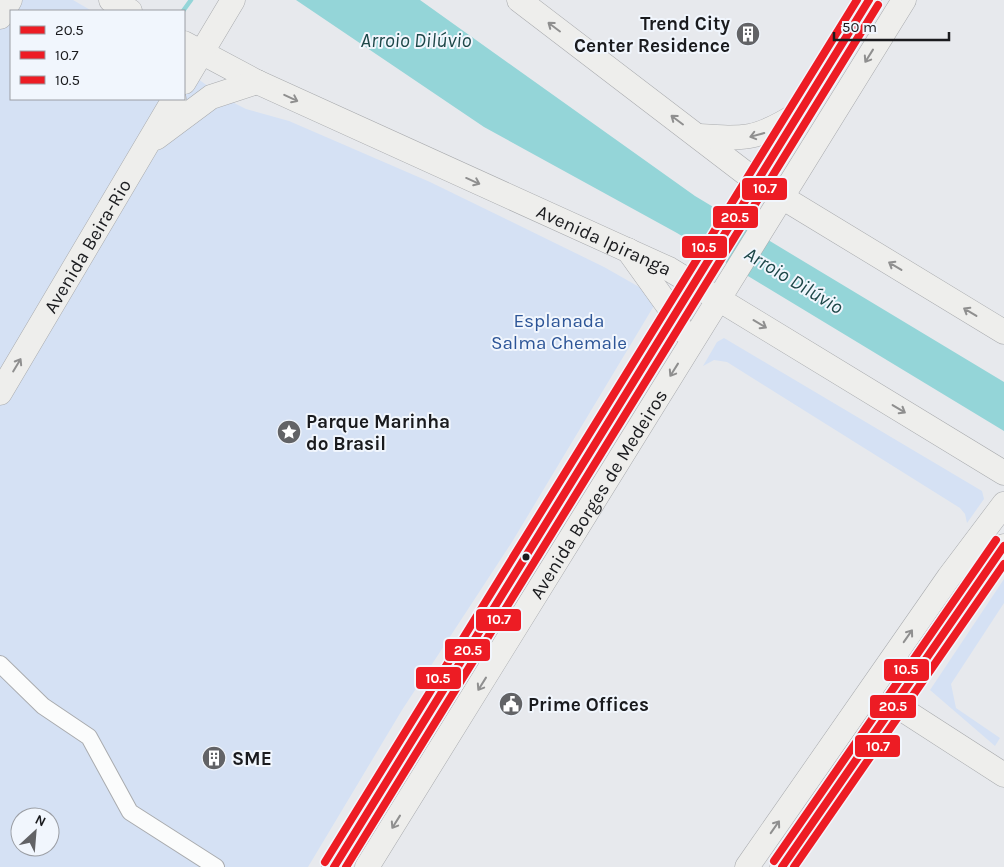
<svg xmlns="http://www.w3.org/2000/svg" width="1004" height="867" font-family="Karla,sans-serif">
<style>
.green{fill:#d5e1f4;fill-rule:evenodd}
.water{fill:#94d5d8}
.lines{fill:none;stroke-linecap:round;stroke-linejoin:round}
.stream{stroke:#94d5d8;stroke-width:4.5}
.street-casing{stroke:#a9abae;stroke-width:18}
.secondary-casing{stroke:#a9abae;stroke-width:25}
.street{stroke:#fbfcfc;stroke-width:16}
.secondary{stroke:#eeeeec;stroke-width:24}
.bus-1-casing{stroke:#f1f6fd;stroke-width:11}
.bus-2-casing{stroke:#f1f6fd;stroke-width:11}
.bus-3-casing{stroke:#f1f6fd;stroke-width:11}
.bus-1{stroke:#ed1c24;stroke-width:8}
.bus-2{stroke:#ed1c24;stroke-width:8}
.bus-3{stroke:#ed1c24;stroke-width:8}
.oneway{stroke:#8f8f8f}
.bus-dot{fill:#1a1b1e;stroke:#f1f6fd;stroke-width:2}
.labels{text-anchor:middle;stroke-width:4;stroke-linejoin:round;paint-order:stroke}
.poi-label{font-size:19px;font-weight:bold;fill:#1a1b1e;stroke:#f1f6fd;text-anchor:start}
.street-label{font-size:19px;fill:#1a1b1e;stroke:#f1f6fd}
.park-label{font-size:19px;fill:#2d5597;stroke:#f1f6fd}
.water-label{font-size:20px;font-style:italic;fill:#1d4748;stroke:#f1f6fd}
.line-badge{stroke:#f1f6fd;stroke-width:2}
.badge-label{font-size:14px;text-anchor:middle;font-weight:bold;fill:#fff}
</style>
<rect width="100%" height="100%" fill="#e7e9ed"/>
<path class="green" d="M 0,0 L 73,0 L 92,11 L 11,11 L 11,99 L 184,99 L 184,69 L 226,99 L 246,109 L 289,121 L 430,182 L 604,267 L 648,292 L 655,304 L 512,542 L 402,710 L 308,867 L 0,867 ZM 20,817 L 50,817 L 50,847 L 20,847 Z
M 724,338 L 982,491 L 984,499 L 967,523 L 965,514 L 960,508 L 727,362 L 714,360 L 703,366 L 717,342 Z
M 1004,579 L 1004,603 L 951,684 L 956,708 L 1000,738 L 995,746 L 930,690 Z"/>
<path class="water" d="M 296,0 L 420,0 L 695,196 L 1004,382 L 1004,431 L 677,233 L 484,127 Z"/>
<g class="lines">
<path class="stream" d="M 183,11 L 191,0"/>
<g class="street-casing">
<path id="street" d="M 0,664 L 43,706 L 89,737 L 130,812 L 216,867"/>
</g>
<g class="secondary-casing">
<g id="secondary">
<path d="M 111,0 L 130,11"/>
<path d="M 519,0 L 757,182 L 1004,332"/>
<path d="M 0,17 L 10,0"/>
<path id="s1" d="M 184,43 L 257,82 L 669,269 L 1004,473"/>
<path d="M 184,82 L 233,0"/>
<path d="M 698,136 C 744,139 756,140 796,115"/>
<path d="M 156,138 L 211,97 L 257,82"/>
<path d="M 628,250 L 676,317 L 681,330"/>
<path id="s2" d="M 0,393 L 174,99"/>
<path d="M 894,704 L 1004,775"/>
<path d="M 334,867 L 869,0"/>
<path id="s3" d="M 367,867 L 904,0"/>
<path d="M 747,867 L 949,577 L 1004,504"/>
<path d="M 782,867 L 1004,546"/>
</g>
</g>
<use href="#street" class="street"/>
<use href="#secondary" class="secondary"/>
<g class="bus-1-casing">
<path id="bus-1" d="M 334,867 L 869,0
M 782,867 L 1004,546"/>
</g>
<g class="bus-2-casing">
<path id="bus-2" d="M 346,867 L 878,5
M 794,867 L 1004,564"/>
</g>
<g class="bus-3-casing">
<path id="bus-3" d="M 774,861 L 996,540
M 325,862 L 857,0"/>
</g>
<use href="#bus-1" class="bus-1"/>
<use href="#bus-2" class="bus-2"/>
<use href="#bus-3" class="bus-3"/>
</g>
<defs><path id="oneway-shaft" d="M-6 0H5M1.5-3L5.5 0L1.5 3" fill="none" stroke-width="1.6" stroke-linecap="round" stroke-linejoin="round" transform="scale(1.25)"/></defs>
<g class="oneway">
<use href="#oneway-shaft" transform="translate(554 27) rotate(-143)"/>
<use href="#oneway-shaft" transform="translate(869 56) rotate(122)"/>
<use href="#oneway-shaft" transform="translate(291 98) rotate(25)"/>
<use href="#oneway-shaft" transform="translate(677 120) rotate(-143)"/>
<use href="#oneway-shaft" transform="translate(757 135) rotate(165)"/>
<use href="#oneway-shaft" transform="translate(473 181) rotate(24)"/>
<use href="#oneway-shaft" transform="translate(895 266) rotate(-149)"/>
<use href="#oneway-shaft" transform="translate(970 312) rotate(-149)"/>
<use href="#oneway-shaft" transform="translate(760 324) rotate(31)"/>
<use href="#oneway-shaft" transform="translate(17 365) rotate(-59)"/>
<use href="#oneway-shaft" transform="translate(674 370) rotate(122)"/>
<use href="#oneway-shaft" transform="translate(899 409) rotate(31)"/>
<use href="#oneway-shaft" transform="translate(908 636) rotate(-55)"/>
<use href="#oneway-shaft" transform="translate(482 684) rotate(122)"/>
<use href="#oneway-shaft" transform="translate(396 822) rotate(122)"/>
<use href="#oneway-shaft" transform="translate(775 827) rotate(-55)"/>
</g>
<defs>
<g id="building-disc" transform="scale(1.25)"><circle r="9.5" fill="#626366" stroke="#f1f6fd"/><path d="M-4-6H4V6H1V3H-1V6H-4ZM-2.5-4.3h1.7v1.8h-1.7ZM.8-4.3h1.7v1.8H.8ZM-2.5-1h1.7V.8h-1.7ZM.8-1h1.7V.8H.8Z" fill="#fff"/></g>
<g id="sight-disc" transform="scale(1.25)"><circle r="9.5" fill="#626366" stroke="#f1f6fd"/><path d="M0-6L1.8-2.2L6-1.7L2.9 1.2L3.7 5.4L0 3.3L-3.7 5.4L-2.9 1.2L-6-1.7L-1.8-2.2Z" fill="#fff"/></g>
<g id="civic-disc" transform="scale(1.25)"><circle r="9.5" fill="#626366" stroke="#f1f6fd"/><path d="M-.6-6.5H3V-4.5H.6V-3L4-1V1h2V6H-6V1h2V-1L-.6-3ZM-1.2 2.5V6h2.4V2.5Z" fill="#fff"/></g>
</defs>
<g fill-rule="evenodd">
<use href="#building-disc" x="748" y="34"/>
<use href="#sight-disc" x="289" y="432"/>
<use href="#civic-disc" x="511" y="704"/>
<use href="#building-disc" x="214" y="758"/>
</g>
<circle class="bus-dot" cx="526" cy="557" r="4.5"/>
<g class="labels">
<g class="poi-label">
<text x="730" y="30" text-anchor="end">Trend City<tspan x="730" dy="22">Center Residence</tspan></text>
<text x="306" y="428">Parque Marinha<tspan x="306" dy="22">do Brasil</tspan></text>
<text x="528" y="711">Prime Offices</text>
<text x="232" y="765">SME</text>
</g>
<g class="street-label">
<text dy="7" stroke="none"><textPath href="#s1" startOffset="464">Avenida Ipiranga</textPath></text>
<text dy="7" stroke="none"><textPath href="#s2" startOffset="171">Avenida Beira-Rio</textPath></text>
<text dy="7" stroke="none"><textPath href="#s3" startOffset="439">Avenida Borges de Medeiros</textPath></text>
</g>
<g class="park-label">
<text x="559" y="327">Esplanada<tspan x="559" dy="22">Salma Chemale</tspan></text>
</g>
<g class="water-label">
<text x="416" y="47">Arroio Dilúvio</text>
<text transform="translate(794 280) rotate(31)" y="7">Arroio Dilúvio</text>
</g>
</g>
<g class="line-badge">
<rect x="741" y="177" width="47" height="24" rx="5" fill="#ed1c24"/>
<rect x="712" y="205" width="47" height="24" rx="5" fill="#ed1c24"/>
<rect x="681" y="235" width="47" height="24" rx="5" fill="#ed1c24"/>
<rect x="475" y="608" width="47" height="24" rx="5" fill="#ed1c24"/>
<rect x="444" y="638" width="47" height="24" rx="5" fill="#ed1c24"/>
<rect x="883" y="658" width="47" height="24" rx="5" fill="#ed1c24"/>
<rect x="415" y="666" width="47" height="24" rx="5" fill="#ed1c24"/>
<rect x="869" y="694" width="48" height="25" rx="5" fill="#ed1c24"/>
<rect x="854" y="734" width="47" height="24" rx="5" fill="#ed1c24"/>
</g>
<g class="badge-label">
<text x="765" y="193">10.7</text>
<text x="735" y="222">20.5</text>
<text x="704" y="252">10.5</text>
<text x="499" y="624">10.7</text>
<text x="468" y="655">20.5</text>
<text x="906" y="674">10.5</text>
<text x="438" y="683">10.5</text>
<text x="893" y="711">20.5</text>
<text x="878" y="751">10.7</text>
</g>
<rect x="10" y="10" width="175" height="90" fill="#f1f6fd" stroke="#9b9ea4"/>
<rect x="20" y="26" width="25" height="8" fill="#ed1c24" stroke="#9b9ea4"/>
<text x="55" y="35" font-size="15" fill="#1a1b1e">20.5</text>
<rect x="20" y="51" width="25" height="8" fill="#ed1c24" stroke="#9b9ea4"/>
<text x="55" y="60" font-size="15" fill="#1a1b1e">10.7</text>
<rect x="20" y="76" width="25" height="8" fill="#ed1c24" stroke="#9b9ea4"/>
<text x="55" y="85" font-size="15" fill="#1a1b1e">10.5</text>
<g transform="translate(35 832) rotate(26)"><circle r="24" fill="#f1f6fd" stroke="#9b9ea4"/>
<path d="M0-4L9 19L0 12L-9 19Z" fill="#626366"/>
<text y="-8" font-size="14" font-weight="bold" text-anchor="middle" fill="#1a1b1e">N</text>
</g>
<path d="M834 32v8h115v-8" fill="none" stroke="#1a1b1e" stroke-width="2.5"/>
<text x="842" y="32" font-size="15" fill="#1a1b1e" stroke="#f1f6fd" stroke-width="4" paint-order="stroke">50 m</text>
</svg>
